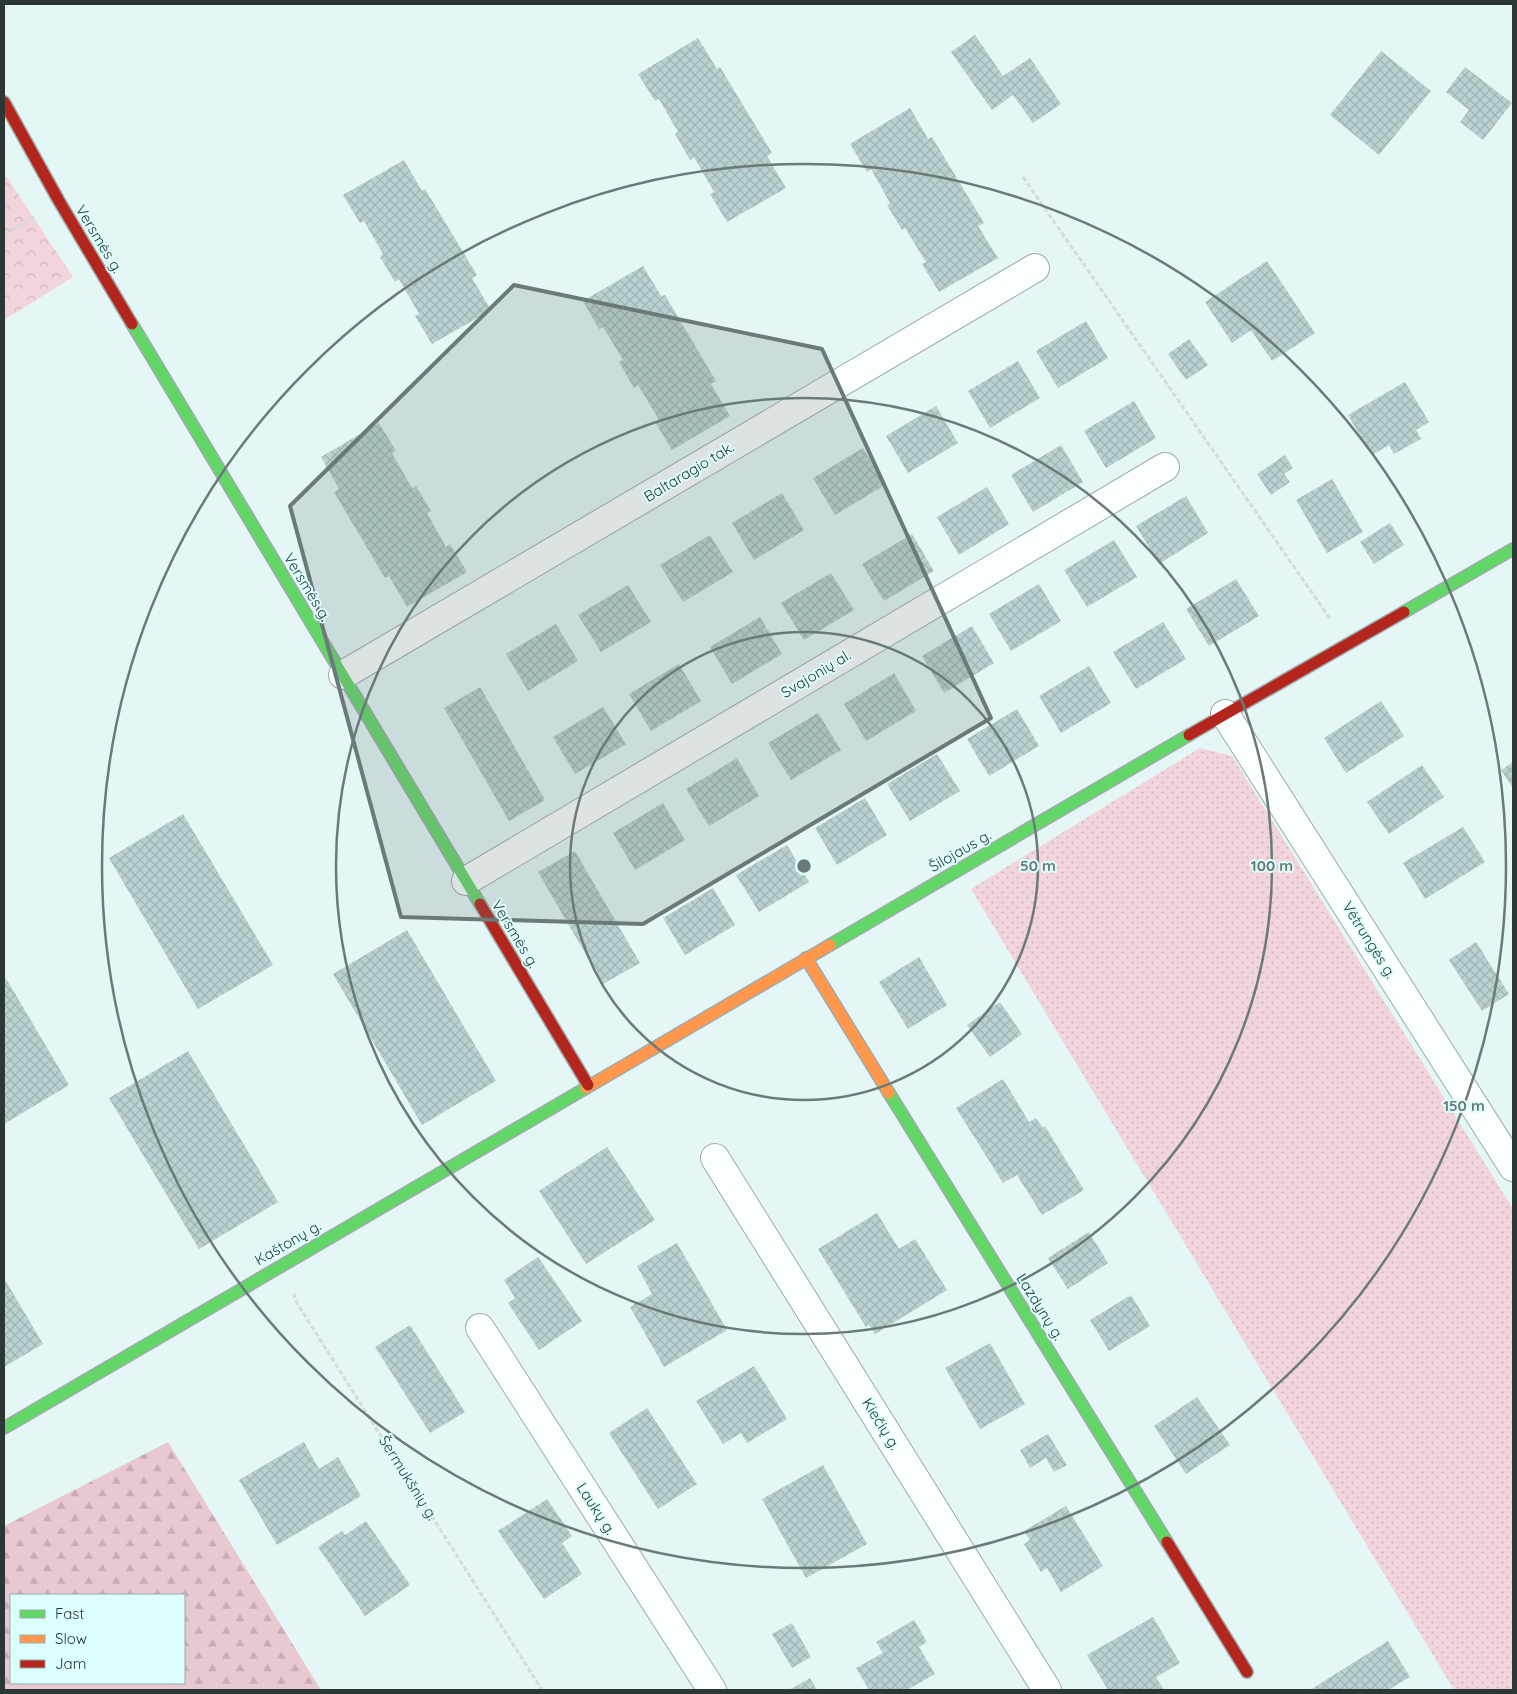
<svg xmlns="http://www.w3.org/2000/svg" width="1517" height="1694" font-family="Quicksand,sans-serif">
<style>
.grass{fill:url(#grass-dots)}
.forest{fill:url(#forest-firs);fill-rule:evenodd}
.park{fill:url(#park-crowns)}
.building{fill:url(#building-cross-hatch)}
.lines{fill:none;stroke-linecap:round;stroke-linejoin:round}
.street-casing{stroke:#9eabab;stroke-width:30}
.fast-casing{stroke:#9eabab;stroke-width:14}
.slow-casing{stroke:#9eabab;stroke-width:14}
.jam-casing{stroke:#9eabab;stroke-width:14}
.path{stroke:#d5dbda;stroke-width:3;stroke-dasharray:5 2.5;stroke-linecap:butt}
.street{stroke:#fbfefe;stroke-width:28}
.fast{stroke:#63d668;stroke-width:11}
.slow{stroke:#ff974d;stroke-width:11}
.jam{stroke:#b3261e;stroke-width:11}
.marked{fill:#6b7a79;fill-opacity:0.2;stroke:#6b7a79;stroke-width:4;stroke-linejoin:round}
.ring{fill:none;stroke:#6b7a79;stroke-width:2.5}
.labels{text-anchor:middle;stroke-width:4;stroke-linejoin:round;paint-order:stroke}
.street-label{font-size:15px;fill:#2a3736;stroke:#dcfefc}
.centre{fill:#6b7a79;stroke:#dcfefc;stroke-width:2.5}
.ring-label{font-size:15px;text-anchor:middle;font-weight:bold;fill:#6b7a79;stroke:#dcfefc;stroke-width:4;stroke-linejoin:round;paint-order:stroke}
</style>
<defs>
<pattern id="grass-dots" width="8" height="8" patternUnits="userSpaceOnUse" patternTransform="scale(1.25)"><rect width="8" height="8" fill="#f2d4dc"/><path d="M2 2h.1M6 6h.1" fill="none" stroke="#d0b7bd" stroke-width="1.8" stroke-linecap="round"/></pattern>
<pattern id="forest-firs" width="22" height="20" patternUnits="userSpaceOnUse" patternTransform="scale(1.25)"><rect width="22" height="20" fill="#e8c8d1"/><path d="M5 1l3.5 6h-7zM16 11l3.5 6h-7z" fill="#c7acb4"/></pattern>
<pattern id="park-crowns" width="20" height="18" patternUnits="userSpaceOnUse" patternTransform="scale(1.25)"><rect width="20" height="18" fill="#f2d4dc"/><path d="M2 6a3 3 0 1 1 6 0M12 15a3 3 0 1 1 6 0" fill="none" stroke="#d0b7bd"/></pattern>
<pattern id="building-cross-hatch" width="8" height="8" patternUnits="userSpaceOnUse" patternTransform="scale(1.25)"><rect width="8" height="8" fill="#b9d2d1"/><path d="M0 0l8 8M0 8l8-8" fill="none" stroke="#9fb5b4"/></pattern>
</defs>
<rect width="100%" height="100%" fill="#e4f6f5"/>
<path class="grass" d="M 1200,748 L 1232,756 L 1513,1209 L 1513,1690 L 1454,1690 L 971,889 Z"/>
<path class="forest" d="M 168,1442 L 321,1690 L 4,1690 L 4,1526 ZM 11,1595 L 184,1595 L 184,1683 L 11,1683 Z"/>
<path class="park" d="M 4,173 L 73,277 L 4,320 Z"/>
<path class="building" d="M 975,35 L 1003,76 L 1030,58 L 1061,104 L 1033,123 L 1013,95 L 992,110 L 951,52 Z
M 698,38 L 717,69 L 720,67 L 772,153 L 767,156 L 786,188 L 727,222 L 710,194 L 714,192 L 694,157 L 690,160 L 675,134 L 678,132 L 659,99 L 655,101 L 638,74 Z
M 1381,51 L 1431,91 L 1379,155 L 1330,115 Z
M 1465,67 L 1512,103 L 1483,140 L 1460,122 L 1469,110 L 1446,92 Z
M 910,108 L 928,139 L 932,137 L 984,223 L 978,226 L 998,258 L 939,292 L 922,264 L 926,262 L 905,228 L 902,230 L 887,205 L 890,203 L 871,169 L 867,172 L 850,144 Z
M 404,160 L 422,191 L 425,189 L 477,275 L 472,278 L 491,310 L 432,344 L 415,316 L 419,314 L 399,279 L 395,282 L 380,257 L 383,254 L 364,221 L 360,223 L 343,195 Z
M 1267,261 L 1315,333 L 1272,361 L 1251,330 L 1232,343 L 1205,302 Z
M 643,266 L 661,296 L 665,295 L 716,381 L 711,384 L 730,416 L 672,450 L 655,422 L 659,420 L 638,385 L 634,388 L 619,362 L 623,360 L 603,327 L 599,329 L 583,301 Z
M 1086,321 L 1108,358 L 1058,388 L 1036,351 Z
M 1189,339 L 1208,365 L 1186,380 L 1168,354 Z
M 1018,361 L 1040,398 L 990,428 L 968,391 Z
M 1405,382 L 1429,422 L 1416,430 L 1421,439 L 1394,454 L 1389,445 L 1372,455 L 1348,415 Z
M 1134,401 L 1156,438 L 1106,468 L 1084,431 Z
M 936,406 L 958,443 L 908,473 L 886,436 Z
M 379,423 L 396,451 L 392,453 L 412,488 L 416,486 L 431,511 L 427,513 L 446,547 L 450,544 L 467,572 L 407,607 L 389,576 L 385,578 L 334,492 L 339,489 L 321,457 Z
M 1061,445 L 1083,482 L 1033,512 L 1011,475 Z
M 863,448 L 885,485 L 835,515 L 813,478 Z
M 1285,455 L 1293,468 L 1284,474 L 1290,482 L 1271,495 L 1257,474 Z
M 1332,479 L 1363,532 L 1327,553 L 1296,500 Z
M 987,487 L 1009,524 L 959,555 L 937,517 Z
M 782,493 L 804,530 L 754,560 L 732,523 Z
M 1186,496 L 1208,533 L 1159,564 L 1136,526 Z
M 1390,523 L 1404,545 L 1374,564 L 1360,542 Z
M 912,534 L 934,571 L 884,601 L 862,564 Z
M 710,535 L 733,572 L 683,602 L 660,565 Z
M 1114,540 L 1137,577 L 1087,607 L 1064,570 Z
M 831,573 L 854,610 L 804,640 L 781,603 Z
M 1236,579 L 1259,616 L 1209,646 L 1186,609 Z
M 1039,584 L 1061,621 L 1011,651 L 989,614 Z
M 628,585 L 651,622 L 601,652 L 578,615 Z
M 760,617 L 782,654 L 732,684 L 710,647 Z
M 1163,622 L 1186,659 L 1136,689 L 1113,652 Z
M 556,624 L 578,661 L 528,691 L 506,654 Z
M 972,626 L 994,663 L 944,693 L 922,656 Z
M 679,664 L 701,701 L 651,731 L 629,694 Z
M 1089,666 L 1111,703 L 1061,733 L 1039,696 Z
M 894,673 L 916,711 L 866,741 L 844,704 Z
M 480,687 L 545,800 L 509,821 L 444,708 Z
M 1381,701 L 1404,736 L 1346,773 L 1324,738 Z
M 603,707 L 626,744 L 575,774 L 553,737 Z
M 1017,709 L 1039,746 L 989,776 L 967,739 Z
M 818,713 L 841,750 L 791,780 L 768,743 Z
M 937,754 L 960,791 L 910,821 L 887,784 Z
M 737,758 L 759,796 L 709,826 L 686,789 Z
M 1513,762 L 1513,788 L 1501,770 Z
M 1422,765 L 1444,797 L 1389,834 L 1367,802 Z
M 865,798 L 887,835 L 837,865 L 815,828 Z
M 663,803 L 685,840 L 635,870 L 613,833 Z
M 183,814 L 273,965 L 198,1009 L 109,858 Z
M 1463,827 L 1485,862 L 1425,899 L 1403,863 Z
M 787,845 L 809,882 L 759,912 L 736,875 Z
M 575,851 L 640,963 L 603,984 L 538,872 Z
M 713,888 L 735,925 L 685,955 L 663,918 Z
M 407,930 L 496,1081 L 422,1125 L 333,974 Z
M 1476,942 L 1509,994 L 1482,1011 L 1449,960 Z
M 919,957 L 947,1005 L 908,1029 L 879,982 Z
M 4,975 L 69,1085 L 4,1124 Z
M 1000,1002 L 1022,1034 L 990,1057 L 967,1025 Z
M 188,1051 L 278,1202 L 199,1249 L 109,1098 Z
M 1003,1079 L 1029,1122 L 1036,1118 L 1043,1128 L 1045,1126 L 1084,1190 L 1042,1215 L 1017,1175 L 1003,1183 L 956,1108 Z
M 607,1147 L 655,1220 L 586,1264 L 539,1191 Z
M 877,1213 L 899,1249 L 915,1239 L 947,1290 L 875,1334 L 869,1325 L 866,1327 L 818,1249 Z
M 1089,1232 L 1108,1263 L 1068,1289 L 1048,1258 Z
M 677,1243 L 727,1330 L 664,1367 L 630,1307 L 652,1294 L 637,1266 Z
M 538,1257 L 582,1321 L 539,1350 L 508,1303 L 515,1298 L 504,1280 Z
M 4,1278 L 43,1344 L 4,1367 Z
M 1131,1295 L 1150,1326 L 1109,1351 L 1090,1320 Z
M 410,1325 L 465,1412 L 430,1433 L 375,1347 Z
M 990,1343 L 1025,1404 L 980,1429 L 945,1368 Z
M 754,1366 L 787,1419 L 747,1443 L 741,1433 L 723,1444 L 696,1401 Z
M 1197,1397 L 1230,1445 L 1186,1474 L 1154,1426 Z
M 647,1408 L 697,1484 L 658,1509 L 609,1433 Z
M 1048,1434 L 1067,1465 L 1054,1472 L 1046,1458 L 1030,1468 L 1020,1450 Z
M 304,1442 L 319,1469 L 338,1457 L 361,1496 L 277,1545 L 239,1480 Z
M 823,1465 L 867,1544 L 806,1578 L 762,1499 Z
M 547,1499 L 572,1536 L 562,1543 L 582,1574 L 544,1599 L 498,1531 Z
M 1066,1506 L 1103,1566 L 1061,1592 L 1047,1568 L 1041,1572 L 1024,1544 L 1030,1540 L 1024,1531 Z
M 366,1521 L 410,1585 L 365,1616 L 318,1547 L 342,1531 L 345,1535 Z
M 1153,1617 L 1180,1663 L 1156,1677 L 1164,1690 L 1108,1690 L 1087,1655 Z
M 914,1620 L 927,1642 L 919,1647 L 935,1674 L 907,1690 L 869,1690 L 856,1668 L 883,1653 L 876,1642 Z
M 792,1623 L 811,1657 L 792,1668 L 772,1634 Z
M 1388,1641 L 1410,1677 L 1388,1690 L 1310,1690 Z
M 810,1678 L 817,1690 L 789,1690 Z"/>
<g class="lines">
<g class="street-casing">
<path id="street" d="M 343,675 L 1035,268
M 1225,714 L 1513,1167
M 466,881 L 1165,467
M 715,1158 L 1047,1690
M 480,1328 L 712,1690"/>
</g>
<g class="fast-casing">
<path id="fast" d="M 132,324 L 480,904
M 1404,612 L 1513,549
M 830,945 L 1189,735
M 889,1093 L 1167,1542
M 4,1428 L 586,1088"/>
</g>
<g class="slow-casing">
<path id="slow" d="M 806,958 L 889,1093
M 586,1088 L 830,945"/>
</g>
<g class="jam-casing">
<path id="jam" d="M 4,102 L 59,201 L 132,324
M 1189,735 L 1404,612
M 480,904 L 588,1085
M 1167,1542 L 1247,1672"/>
</g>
<path class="path" d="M 1023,177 L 1331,620
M 4,234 L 35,216
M 294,1293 L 295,1300 L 542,1690"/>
<use href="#street" class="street"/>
<use href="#fast" class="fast"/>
<use href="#slow" class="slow"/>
<use href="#jam" class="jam"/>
</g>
<path class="marked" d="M 514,285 L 822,349 L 991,718 L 643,924 L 401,917 L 290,506 Z"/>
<g class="ring">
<circle cx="804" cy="866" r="234"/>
<circle cx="804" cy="866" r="468"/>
<circle cx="804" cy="866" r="702"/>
</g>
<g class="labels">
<g class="street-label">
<text transform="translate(99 239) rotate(59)" y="5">Versmės g.</text>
<text transform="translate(689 472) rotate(-31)" y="5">Baltaragio tak.</text>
<text transform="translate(307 587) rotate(59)" y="5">Versmės g.</text>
<text transform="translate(816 674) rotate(-31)" y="5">Svajonių al.</text>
<text transform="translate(960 851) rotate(-30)" y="5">Šilojaus g.</text>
<text transform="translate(515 934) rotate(59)" y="5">Versmės g.</text>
<text transform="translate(1369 940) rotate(58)" y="5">Vėtrungės g.</text>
<text transform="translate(288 1243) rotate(-30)" y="5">Kaštonų g.</text>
<text transform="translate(1040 1307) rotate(58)" y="5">Lazdynų g.</text>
<text transform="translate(881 1424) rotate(58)" y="5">Kiečių g.</text>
<text transform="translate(408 1478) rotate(58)" y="5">Šermukšnių g.</text>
<text transform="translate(596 1509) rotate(57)" y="5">Laukų g.</text>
</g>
</g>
<circle cx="804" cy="866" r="8" class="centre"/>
<g class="ring-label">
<text x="1038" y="871">50 m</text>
<text x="1272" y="871">100 m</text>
<text x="1464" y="1111">150 m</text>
</g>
<rect width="1517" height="1694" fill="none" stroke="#2a3736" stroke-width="10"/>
<rect x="10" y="1594" width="175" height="90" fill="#dcfefc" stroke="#95aead"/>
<rect x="20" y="1610" width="25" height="8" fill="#63d668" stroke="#95aead"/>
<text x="55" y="1619" font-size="15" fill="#2a3736">Fast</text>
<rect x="20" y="1635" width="25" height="8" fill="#ff974d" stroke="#95aead"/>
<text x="55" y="1644" font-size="15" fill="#2a3736">Slow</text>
<rect x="20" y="1660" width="25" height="8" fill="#b3261e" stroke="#95aead"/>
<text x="55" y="1669" font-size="15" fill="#2a3736">Jam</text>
</svg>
